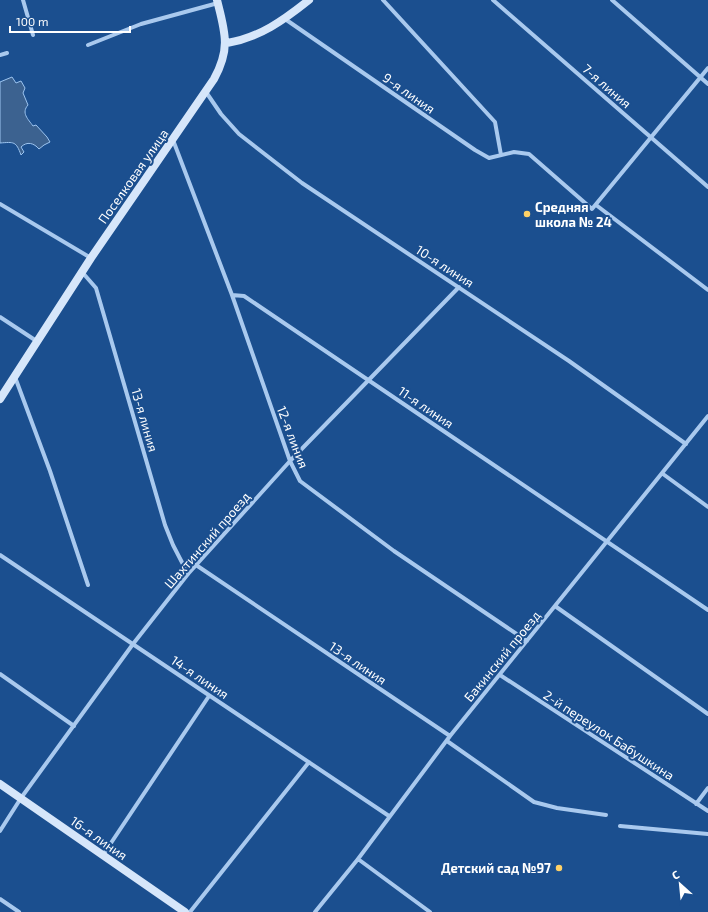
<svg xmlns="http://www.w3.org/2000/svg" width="708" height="912" font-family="'Exo 2',sans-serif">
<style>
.water{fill:#3c6290;stroke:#9cc4f0}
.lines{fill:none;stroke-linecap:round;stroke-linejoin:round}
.street{stroke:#a9c9ee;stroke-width:4}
.secondary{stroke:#d6e6fa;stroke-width:8}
.poi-dot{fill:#ffd166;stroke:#1b4f8f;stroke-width:1.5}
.labels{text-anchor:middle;stroke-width:4;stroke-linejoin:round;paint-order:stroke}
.street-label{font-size:13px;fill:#fff;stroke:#1b4f8f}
.poi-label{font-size:13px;font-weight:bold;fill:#fff;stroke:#1b4f8f;text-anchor:start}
</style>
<rect width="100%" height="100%" fill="#1b4f8f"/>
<path class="water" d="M 12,77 L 16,83 L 21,81 L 25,88 L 23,93 L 28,105 C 21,113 28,119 33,126 L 36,125 L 47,137 L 50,142 L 44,145 L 39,149 C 34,143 27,141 21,147 L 24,152 L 21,155 C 16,141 14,142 0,143 L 0,82 Z"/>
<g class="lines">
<path class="street" d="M 23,0 L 33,35
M 383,0 L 495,122 L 501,155
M 493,0 L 708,187
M 612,0 L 708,84
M 285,19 L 475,150 L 489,158 L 514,152 L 529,154 L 592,209 L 708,68
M 88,45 L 141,24 L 218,3
M 0,55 L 7,53
M 206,92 L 221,114 L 239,134 L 302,183 L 569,361 L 686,444
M 173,140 L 232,295 L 290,461 L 300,481 L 394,551 L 527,641
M 0,204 L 91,258
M 596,205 L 708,290
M 82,272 L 96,288 L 165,525 L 173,545 L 188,574
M 232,295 L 244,296 L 708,610
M 0,317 L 38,342
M 15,377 L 50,471 L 88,585
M 663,474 L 708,507
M 0,555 L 389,816
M 196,565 L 450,736
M 555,606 L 708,714
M 0,674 L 74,726
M 500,675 L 708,811
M 447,741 L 534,802 L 557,808 L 606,815
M 696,804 L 708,788
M 620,826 L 708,834
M 0,831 L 21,798 L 133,644 L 188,574 L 290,461 L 459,287
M 103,855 L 209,696
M 358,859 L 430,912
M 0,899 L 19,912
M 190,912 L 309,762
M 315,912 L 358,859 L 450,736 L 708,416"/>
<path class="secondary" d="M 227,43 C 259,38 284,20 309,0
M 0,399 L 91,258 L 214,79 C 231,48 225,32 217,0
M 0,784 L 185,912"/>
</g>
<g class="poi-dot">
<circle cx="527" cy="214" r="4"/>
<circle cx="559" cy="868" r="4"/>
</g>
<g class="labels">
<g class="street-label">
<text transform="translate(607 86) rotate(41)" y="5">7-я линия</text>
<text transform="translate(409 93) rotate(35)" y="5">9-я линия</text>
<text transform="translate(133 176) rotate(-55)" y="5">Поселковая улица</text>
<text transform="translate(445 266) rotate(33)" y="5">10-я линия</text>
<text transform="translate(426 407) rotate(34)" y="5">11-я линия</text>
<text transform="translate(145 420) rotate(74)" y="5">13-я линия</text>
<text transform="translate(293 437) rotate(69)" y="5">12-я линия</text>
<text transform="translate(207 540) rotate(-49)" y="5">Шахтинский проезд</text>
<text transform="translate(502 656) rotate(-51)" y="5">Бакинский проезд</text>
<text transform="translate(358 663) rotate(34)" y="5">13-я линия</text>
<text transform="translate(200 677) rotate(34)" y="5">14-я линия</text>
<text transform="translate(609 735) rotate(33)" y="5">2-й переулок Бабушкина</text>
<text transform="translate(99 838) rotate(35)" y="5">16-я линия</text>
</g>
<g class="poi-label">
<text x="535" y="212">Средняя<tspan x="535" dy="15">школа № 24</tspan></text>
<text x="551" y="873" text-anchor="end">Детский сад №97</text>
</g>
</g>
<g transform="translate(680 884) rotate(333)" stroke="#1b4f8f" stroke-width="3" paint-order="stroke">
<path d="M0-3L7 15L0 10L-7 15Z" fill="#ffffff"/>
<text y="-6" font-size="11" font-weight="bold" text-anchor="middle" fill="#ffffff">С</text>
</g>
<path d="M10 26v6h120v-6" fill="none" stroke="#ffffff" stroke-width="2"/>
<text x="16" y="26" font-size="12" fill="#ffffff" stroke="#1b4f8f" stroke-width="3" paint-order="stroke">100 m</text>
</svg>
